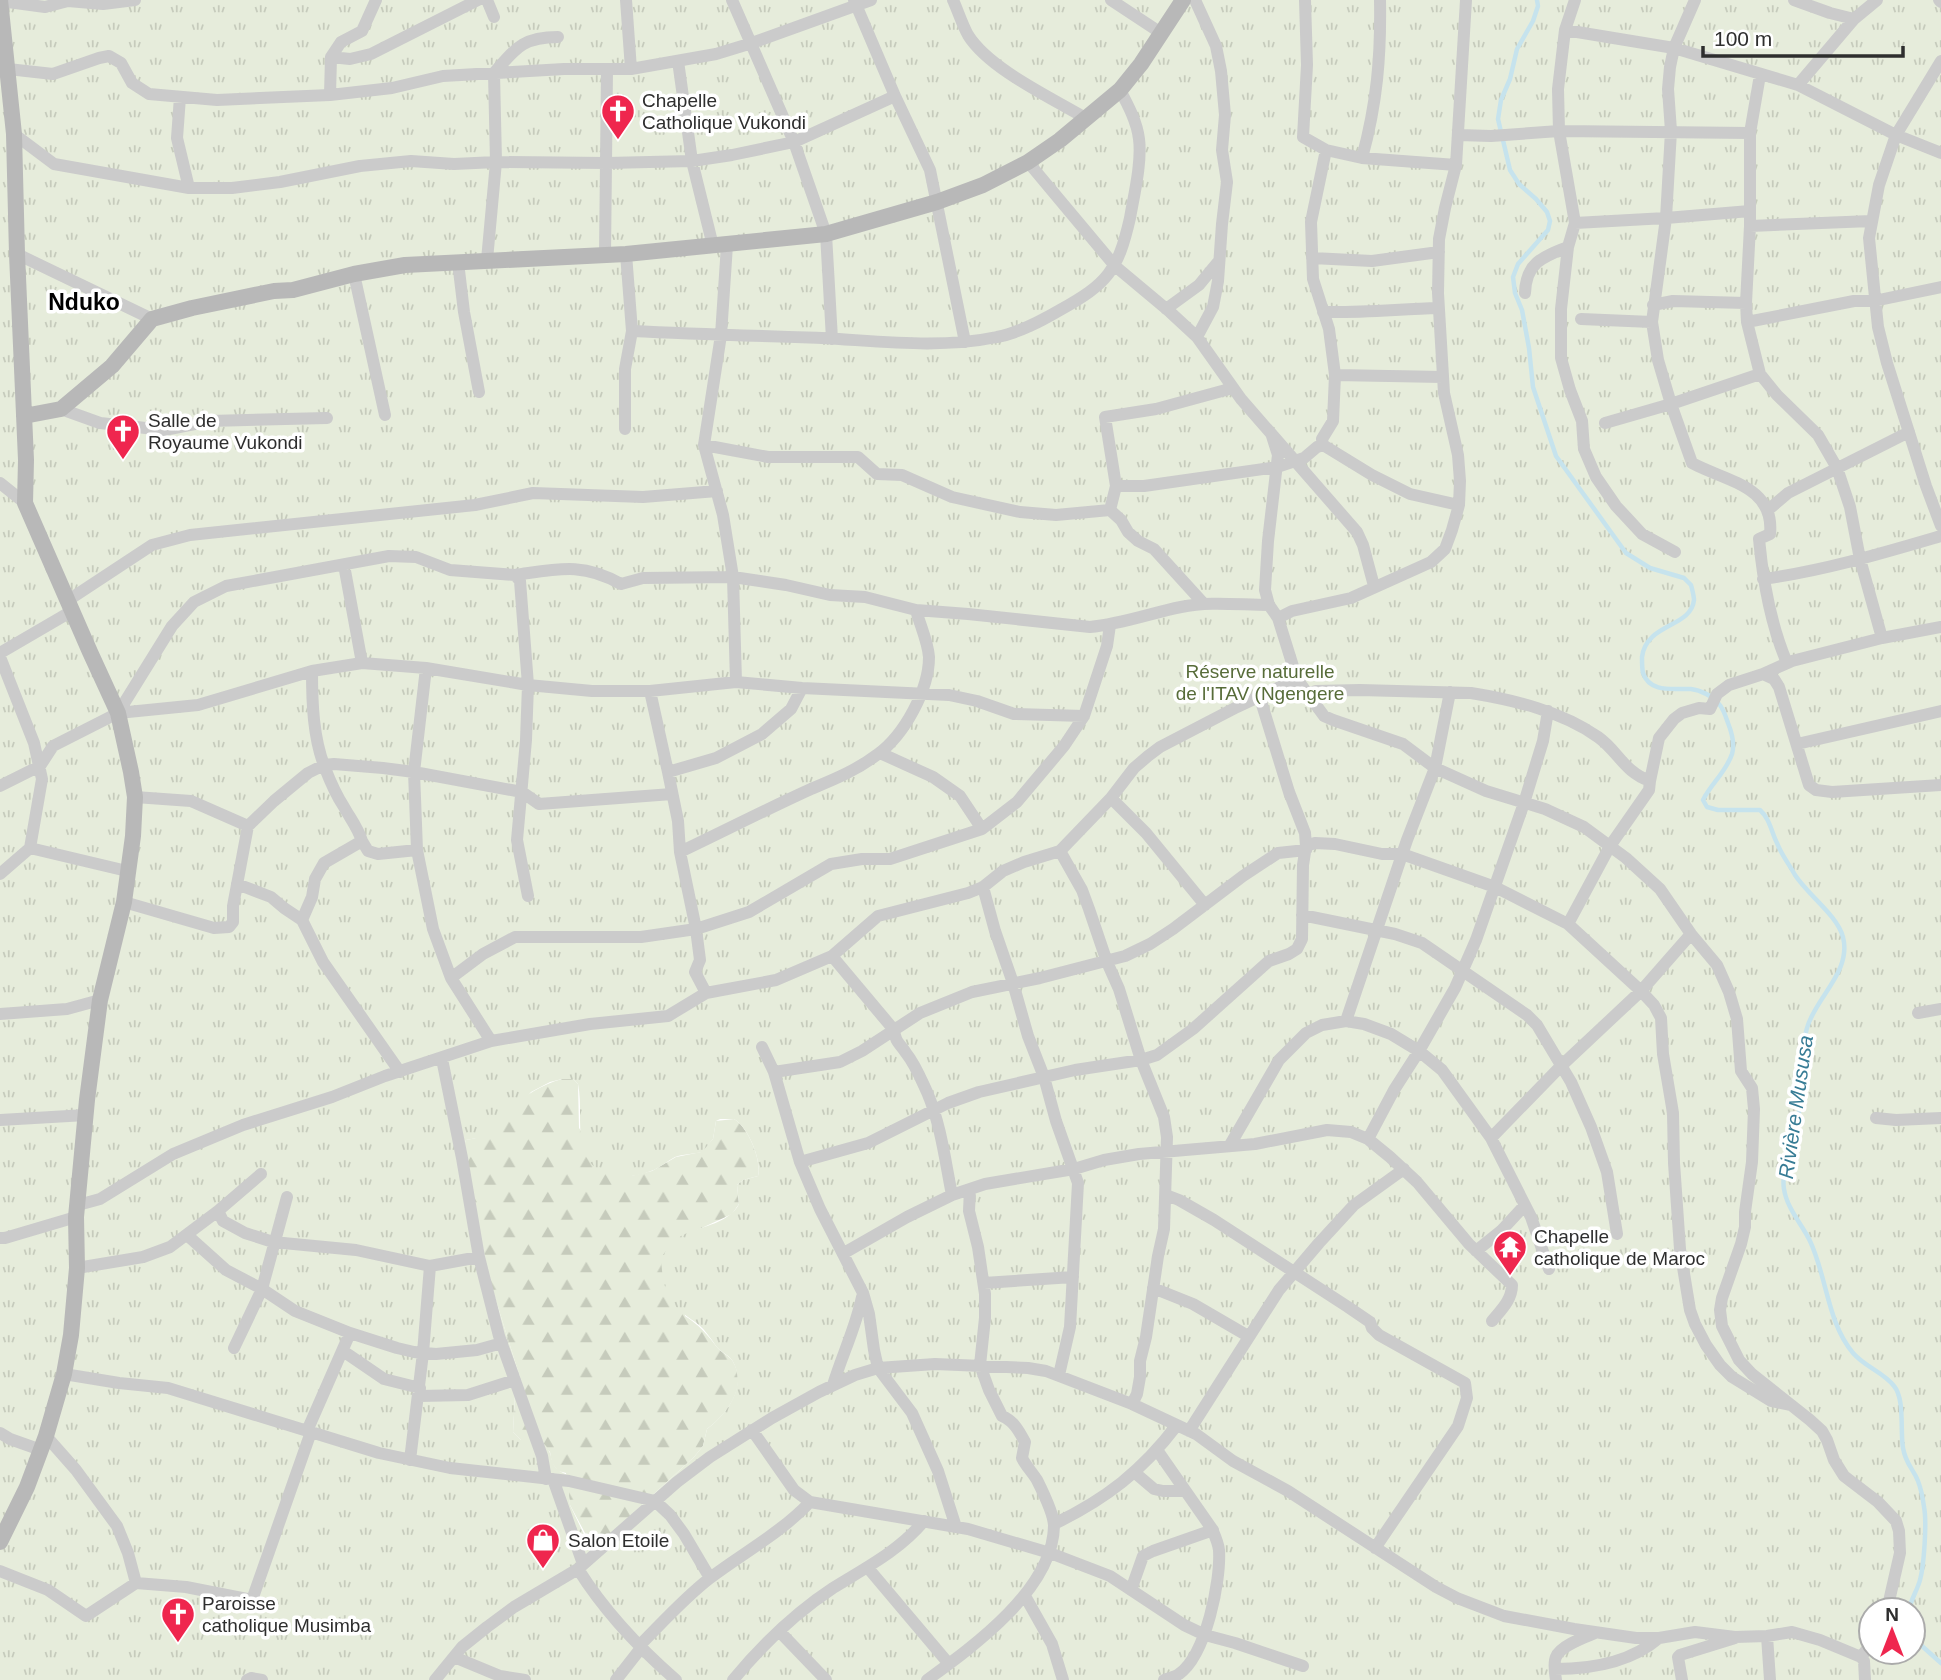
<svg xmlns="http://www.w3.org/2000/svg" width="1941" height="1680" font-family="Arial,sans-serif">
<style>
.forest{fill:url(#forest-firs)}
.park{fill:url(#park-tufts);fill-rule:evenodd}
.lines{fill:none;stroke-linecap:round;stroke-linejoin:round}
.stream{stroke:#c6e3ed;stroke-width:4.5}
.street{stroke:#cbcbcb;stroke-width:12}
.secondary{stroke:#b8b8b8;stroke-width:16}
.labels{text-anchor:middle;stroke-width:7;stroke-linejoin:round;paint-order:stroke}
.poi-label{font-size:19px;fill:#2e2e2e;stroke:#fff;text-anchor:start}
.park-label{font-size:19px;fill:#576c39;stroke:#fff}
.water-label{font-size:21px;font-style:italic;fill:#377c95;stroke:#fff}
.quarter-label{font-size:23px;font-weight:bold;fill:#000;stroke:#fff}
</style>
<defs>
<pattern id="forest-firs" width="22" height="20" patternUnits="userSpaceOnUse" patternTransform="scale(1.75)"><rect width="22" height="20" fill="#e6ecdb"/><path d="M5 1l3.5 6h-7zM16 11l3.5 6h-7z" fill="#c6cbbc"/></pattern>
<pattern id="park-tufts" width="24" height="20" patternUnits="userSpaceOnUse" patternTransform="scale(1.75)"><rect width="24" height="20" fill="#e6ecdb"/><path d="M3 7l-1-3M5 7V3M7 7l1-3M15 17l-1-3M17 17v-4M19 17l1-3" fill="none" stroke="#c6cbbc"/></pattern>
</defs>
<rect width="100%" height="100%" fill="#fff"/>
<path class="forest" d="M 562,1079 L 573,1079 L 578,1084 L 579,1128 L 615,1176 L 631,1176 L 652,1171 L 676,1157 L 701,1152 L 713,1139 L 716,1121 L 734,1119 C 748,1127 762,1160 758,1176 L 743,1180 L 737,1185 L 739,1204 L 732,1214 L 678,1239 L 685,1316 C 699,1325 706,1333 716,1346 C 720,1352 728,1355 732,1360 C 749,1386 727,1414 707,1429 L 703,1446 L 694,1457 L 592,1551 L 585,1533 L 570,1505 L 566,1473 L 558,1471 L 552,1463 L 550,1452 L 539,1440 L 521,1440 L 513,1432 L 515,1396 L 522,1384 L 488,1275 L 464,1145 L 466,1140 L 476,1138 C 502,1115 528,1088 562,1079 Z"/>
<path class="park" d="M 0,0 L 1941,0 L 1941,1680 L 0,1680 ZM 562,1079 L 573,1079 L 578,1084 C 582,1104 578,1124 582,1144 C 590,1179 622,1182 651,1171 C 660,1168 667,1161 675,1157 C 683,1154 693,1154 702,1152 L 713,1139 L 716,1121 L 720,1119 L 734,1119 C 748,1127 762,1160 758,1176 L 743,1180 L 737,1185 L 739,1204 C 729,1223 703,1226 685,1234 C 674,1239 667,1249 661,1258 C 662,1273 663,1287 671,1300 C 678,1312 689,1317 699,1325 C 706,1331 711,1339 716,1346 C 720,1352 729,1355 732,1360 C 748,1386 727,1414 707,1429 L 703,1446 L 694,1457 L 592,1551 L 570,1505 L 569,1494 L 572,1477 C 567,1474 561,1473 557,1469 C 552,1464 552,1459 550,1453 C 544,1438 535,1440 521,1440 L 513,1432 L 515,1396 L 522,1384 L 488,1275 L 464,1146 L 466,1140 L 488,1136 L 505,1125 L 531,1092 L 550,1082 ZM 1871,1610 L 1913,1610 L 1913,1652 L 1871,1652 Z"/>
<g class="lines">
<path class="stream" d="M 1537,0 L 1538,6 L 1533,21 L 1517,49 L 1510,79 L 1501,100 L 1498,119 L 1510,170 L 1519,184 L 1536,199 L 1547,212 L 1550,221 L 1548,230 L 1518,264 L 1513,277 L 1515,293 L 1522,310 L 1529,348 L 1533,387 L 1556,456 L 1626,553 L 1650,568 L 1684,578 L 1691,585 C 1692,589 1694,596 1694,600 C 1691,628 1646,623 1642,657 C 1642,662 1642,669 1643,673 C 1650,694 1675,688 1691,689 C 1700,690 1713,696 1719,704 C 1723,708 1726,717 1728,723 C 1732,733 1735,744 1732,754 C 1726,772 1711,784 1703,800 L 1707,807 L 1718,810 L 1760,810 C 1770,819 1771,831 1777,843 C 1781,854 1789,864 1795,875 C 1808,895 1837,915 1843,937 C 1852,972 1815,998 1807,1028 C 1797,1064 1804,1103 1795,1139 C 1791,1155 1781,1172 1784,1189 C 1787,1209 1802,1224 1810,1241 C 1827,1277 1827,1322 1853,1353 C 1865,1367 1883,1372 1894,1386 C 1905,1399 1900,1431 1903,1448 C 1906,1465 1913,1468 1918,1481 C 1921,1489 1923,1499 1924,1507 C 1927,1522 1924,1566 1920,1580 C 1917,1591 1911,1599 1909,1610
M 1913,1638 L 1941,1663"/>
<path class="street" d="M 487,0 L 494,17
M 626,0 L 631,69
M 732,0 L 794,142 L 826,234 L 832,339
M 854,0 L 895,96 L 930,170 L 965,342
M 953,0 C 958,11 962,24 968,35 C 989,69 1052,98 1087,119
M 1111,0 L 1161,33
M 1195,0 L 1216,46 L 1221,71 L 1225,115 L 1222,150 L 1227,182 L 1222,224 L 1218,281 L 1213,307 L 1197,337
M 1305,0 L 1307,65 L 1303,137 L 1326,150 L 1362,158 L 1456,165
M 1575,0 L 1565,30 L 1558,89 L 1559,131 L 1575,223 L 1568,247 L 1561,309 L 1561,358 L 1570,390 L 1582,421 L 1584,449 L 1596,477 L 1616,506 L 1642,534 L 1675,552
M 1695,0 L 1674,48 L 1670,67 L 1668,89 L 1671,131 L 1666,218 L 1652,322 L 1658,360 L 1671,404 L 1692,463 C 1725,481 1775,486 1770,534 L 1759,539 C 1763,582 1770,623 1787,663
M 1794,0 L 1830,13 L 1854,19
M 1939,0 L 1941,2
M 0,1 L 45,7 L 68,1 L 103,4 L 135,0
M 1565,30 L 1674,48 L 1798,85 L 1896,135 L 1941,153
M 331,57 L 350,59 L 371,54 L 478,0
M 678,61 L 692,161 L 713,246
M 1941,61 L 1896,135 L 1879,185 L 1869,238 L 1878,327 L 1887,363 L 1926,486 L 1941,526
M 8,69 L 53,74 L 99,58 L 109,56 L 121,63 L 132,83 L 149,94 L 217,100 L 330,95 L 392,88 L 443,76 L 564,69 L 631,69 L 716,54 L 752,43 L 871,0
M 1760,75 L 1750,133 L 1750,226 L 1746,303 L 1747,322 L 1760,374 L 1777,395 L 1818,435 L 1837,468 L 1850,507 L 1860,559 L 1882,638
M 1798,85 L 1854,19 L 1877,0
M 330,95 L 331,57 L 341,42 L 362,31 L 376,0
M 180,97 L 177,138 L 189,188
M 14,134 L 54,164 L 189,188 L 232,188 L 280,182 L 360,166 L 411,161 L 454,164 L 496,162 L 607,163 L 692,161 L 732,155 L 794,142 L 895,96
M 1459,135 L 1491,136 L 1559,131 L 1750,133
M 1362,158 C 1377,103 1381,57 1380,0
M 1028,162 L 1115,266 L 1170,312 L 1197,337 L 1241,399 L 1357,532 L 1363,545 L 1374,586
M 1575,223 L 1666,218 L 1750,211
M 1750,226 L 1871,221
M 727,245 L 721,335 L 704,445 L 723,515 L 733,577 L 736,682
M 17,254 L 152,319
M 605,255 L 607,70
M 1312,258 L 1372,261 L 1439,252
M 487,260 L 496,162 L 494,73 C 516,48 523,37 558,37
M 458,262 L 464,312 L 479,392
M 354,274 L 385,415
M 1525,293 C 1526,263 1542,257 1568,247
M 1653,305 L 1673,301 L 1746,303
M 1166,309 L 1199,285 L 1218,262
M 1323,312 C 1361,313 1400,309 1438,308
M 1581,319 L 1652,322
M 1747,322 L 1854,301 L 1874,301 L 1941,287
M 632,331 C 695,334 759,336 822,338 C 879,341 940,349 997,337 C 1019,333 1041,321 1060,310 C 1107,284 1118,271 1130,218 C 1134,195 1142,162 1139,139 C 1137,122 1128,105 1120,90
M 1335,375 L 1443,377
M 61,409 L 100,423 L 164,430 L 210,421 L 327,418
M 1605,423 L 1671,404 L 1760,374
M 625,429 L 625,369 L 632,331 L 626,254
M 1272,436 L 1278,455 L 1268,541 L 1265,590 L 1269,605 L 1278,618 L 1297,679 L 1324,716 L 1333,720 L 1403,744 L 1435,768 L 1486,791 L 1545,809 L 1584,827 L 1626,858 L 1660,889 L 1691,934 L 1717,965 L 1729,992 L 1737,1019 L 1741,1071 L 1752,1088 L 1754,1109 L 1752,1162 L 1745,1212 L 1745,1227 L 1741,1244 L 1722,1298 L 1720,1310 L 1722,1326 L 1739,1360 L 1752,1374 L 1810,1420 L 1822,1431 L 1827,1440 L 1834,1460 L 1844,1476 L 1878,1502 L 1896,1521 L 1899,1531 L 1900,1553 L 1887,1610
M 704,445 L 768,457 L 858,457 L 877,474 L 902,475 L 952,497 L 1020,512 L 1056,515 L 1110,510 L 1121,520 L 1128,532 L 1138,541 L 1154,549 L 1204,604
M 1323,445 L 1372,475 L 1410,494 L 1459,505
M 0,483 L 25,503
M 1116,486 L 1144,486 L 1277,467 L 1304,458 L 1317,447 L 1323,445 L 1322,439 L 1333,421 L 1335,375 L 1329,329 L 1313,279 L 1311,222 L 1326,150
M 1110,510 L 1116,486 L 1105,417 L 1156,409 L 1233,388
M 1768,510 L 1788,493 L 1909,432
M 344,565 L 362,663
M 1763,579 C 1823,571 1883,553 1941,536
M 67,601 L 152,545 L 190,535 L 475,505 L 533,493 L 643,497 L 717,491
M 1278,618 L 1292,611 L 1351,598 L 1431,562 L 1445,549 L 1452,530 L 1459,505 L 1460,481 L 1458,455 L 1444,393 L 1438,293 L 1439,239 L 1445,208 L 1456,165 L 1466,0
M 0,653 L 72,611
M 0,657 L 34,743 L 42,779 L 30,848 L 0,874
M 426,668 L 414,772 L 417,850 L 433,929 L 451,978 L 491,1041
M 312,671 C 312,702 313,738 325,768 C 330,781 336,795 344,807 C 350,818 358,828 362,841
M 1763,674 L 1774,679 L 1779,687 L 1809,785 L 1816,790 L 1832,792 L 1941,785
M 650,691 L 668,772 L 678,821 L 680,852 L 696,929 L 700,960 L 695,972 L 706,993
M 1306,694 L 1316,691 L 1360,690 L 1471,693 C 1514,700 1561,711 1598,737 C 1618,751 1624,772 1650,781 L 1649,790 L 1610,846 L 1568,924
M 118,713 L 172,626 L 194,602 L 226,586 L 389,556 L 416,557 L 450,570 L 515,575
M 1797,744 L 1941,711
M 880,753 L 933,777 L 960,796 L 982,829
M 668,772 L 716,758 L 762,734 L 791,709 L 802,688
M 1650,781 L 1659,738 L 1674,719 L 1682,713 L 1699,708 L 1710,709 L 1717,694 L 1729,685 L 1763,674 L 1792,661 L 1882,638 L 1941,627
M 0,786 L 40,766 L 53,746 L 118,713 L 198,705 L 312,671 L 362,663 L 426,668 L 528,685 L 592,691 L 650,691 L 736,682 L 802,688 L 949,695 L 977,701 L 1014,714 L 1084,716
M 135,797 L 191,801 L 248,826
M 1111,798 L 1146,833 L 1205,905
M 1306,846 L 1315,843 L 1335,844 L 1382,854 L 1402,854 L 1495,887 L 1568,924 L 1641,991 L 1654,1005 L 1661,1018 L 1663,1054 L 1673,1113 L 1674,1163 L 1680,1249 L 1690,1310 L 1695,1324 L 1706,1345 L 1720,1365 L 1732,1377 L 1771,1401 L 1790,1405
M 30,848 L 127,871
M 1060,851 L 1082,890 L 1089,909 L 1107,962 L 1119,989 L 1141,1060 L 1164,1117 L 1167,1137 L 1164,1229 L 1158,1256 L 1146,1337 L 1140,1361 L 1140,1377 L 1137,1394 L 1132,1404
M 680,852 C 724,831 767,809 811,789 C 835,779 857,770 878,754 C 904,735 929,690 929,657 C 928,642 920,625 916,610
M 237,884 L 271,897 L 284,908 L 302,920 L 323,962 L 400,1072
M 983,887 L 995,931 L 1013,983 L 1028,1036 L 1044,1077 L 1056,1121 L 1078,1183 L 1070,1327 L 1059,1375
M 528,896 L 517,840 L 526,740 L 528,685 L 520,581 L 515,575 C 558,569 582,562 621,584 L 643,578 L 733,577 L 786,585 L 830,595 L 865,597 L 916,610 L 968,614 L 1090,627 C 1122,624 1151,613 1181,607 C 1210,601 1240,605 1269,605
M 124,902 L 214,928 L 229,927 L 233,922 L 233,906 L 248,826 L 274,801 L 308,773 L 324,765 L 334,764 L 383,768 L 414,772 L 522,792 L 539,804 L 672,794
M 1302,915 L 1395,934 L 1422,943 L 1527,1015 L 1537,1025 L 1571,1082 L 1591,1127 L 1607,1172 L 1617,1234
M 302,920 L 312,897 L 315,879 L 324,863 L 362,841 L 368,851 L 378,854 L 417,850
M 832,956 L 894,1030 C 896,1044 899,1042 906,1053 C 915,1064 921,1079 927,1092 C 941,1125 945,1160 952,1195
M 451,978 L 483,954 L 515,937 L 641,937 L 696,929 L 749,912 L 831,864 L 862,859 L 890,859 L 982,829 L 1017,802 L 1064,746 L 1084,716 L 1107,646 L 1110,625
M 1918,1013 L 1941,1009
M 0,1014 L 67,1009 L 100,1000
M 1346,1021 L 1407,840 L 1435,768 L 1450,692
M 762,1047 L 774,1072 L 800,1162 L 820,1209 L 863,1293 L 869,1314 L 874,1350 L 878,1368 L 912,1413 L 938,1471 L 956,1527
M 442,1059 L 462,1158 L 479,1257 L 499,1336 L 542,1456 L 546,1479
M 774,1072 L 840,1062 L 862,1051 L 920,1013 L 972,992 L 1040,978 L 1125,956 L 1150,944 L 1173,929 L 1243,876 L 1278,853 L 1306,850
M 1876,1118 L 1896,1120 L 1941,1118
M 0,1120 L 86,1115
M 1491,1138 L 1561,1066 L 1641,991 L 1691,934
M 1368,1139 L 1394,1090 L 1419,1051 L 1455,988 L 1476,940 L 1524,803 L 1543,741 L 1548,711
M 1230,1145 L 1279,1060 L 1306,1033 L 1322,1025 L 1346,1021 L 1364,1024 L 1391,1034 L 1419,1051 L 1442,1070 L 1491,1138 L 1531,1217 L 1549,1269
M 800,1162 L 868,1143 L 948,1103 L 979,1092 L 1075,1070 L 1141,1060 L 1157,1055 L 1193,1029 L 1269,961 L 1289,954 L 1297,949 L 1302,939 L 1303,865 L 1306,846 L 1305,833 L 1289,792 L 1260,698
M 1166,1195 L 1179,1200 L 1214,1220 L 1348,1307 L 1370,1322 L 1372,1328 L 1379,1335 L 1465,1383 L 1467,1398 L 1458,1426 L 1375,1548
M 78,1205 L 100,1199 L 173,1154 L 243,1125 L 332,1097 L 385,1076 L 491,1041 L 590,1024 L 668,1016 L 706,993 L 776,980 L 832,956 L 878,916 L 968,893 L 983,887 L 1003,871 L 1024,862 L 1060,851 L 1111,798 L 1134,768 L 1148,756 L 1160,747 L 1237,707 L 1297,679
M 218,1211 L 223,1221 L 245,1233 L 273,1242 L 356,1250 L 430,1266 L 479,1257
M 187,1235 L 226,1270 L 262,1289 L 295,1311 L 350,1333 L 397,1348 L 414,1352 L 436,1354 L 477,1350 L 502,1343
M 0,1238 L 5,1238 L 76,1217
M 1476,1251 L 1501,1231 L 1525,1205
M 844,1253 L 907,1217 L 952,1195 L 985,1184 L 1074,1169 L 1104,1160 L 1139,1154 L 1255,1144 L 1327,1130 L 1351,1132 L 1368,1139 L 1390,1157 L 1417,1182 L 1469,1244 L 1512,1285 C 1512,1300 1501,1310 1492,1321
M 77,1268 L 143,1257 L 170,1247 L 218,1211 L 261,1174
M 984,1283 L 1073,1277
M 1153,1288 L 1193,1304 L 1248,1336
M 234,1348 L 262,1289 L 287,1197
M 343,1351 L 384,1379 L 420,1388
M 64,1374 L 119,1383 L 168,1388 L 379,1453 L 450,1468 L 569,1481 L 655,1501 L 670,1515 L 684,1534 L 710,1578
M 833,1385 C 842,1355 856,1327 862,1297
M 419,1396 L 468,1395 L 515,1380
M 752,1430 L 794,1490 L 810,1502 L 968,1529 L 1050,1553 L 1110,1576 L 1184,1625 L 1205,1635 L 1235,1643 L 1303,1666
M 307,1431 L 350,1333
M 1189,1431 L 1279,1290 L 1319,1243 L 1354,1205 L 1404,1169
M 0,1433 L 10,1439 L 41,1450
M 46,1436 L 76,1470 L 117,1526 L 128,1553 L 136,1583
M 1157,1450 L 1212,1529 C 1215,1536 1218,1542 1219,1550 C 1221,1581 1206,1655 1179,1674 C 1175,1677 1169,1678 1164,1680
M 410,1460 L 423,1353 L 430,1266
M 1134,1472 L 1154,1489 L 1163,1491 L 1185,1491
M 553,1479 L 583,1564
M 1054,1524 C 1106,1499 1142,1471 1177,1425
M 868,1568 L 949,1664
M 578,1569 C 605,1612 638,1647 676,1680
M 0,1571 L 48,1590 L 86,1616 L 136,1583 L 186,1587 L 252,1600 L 311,1432
M 1131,1590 L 1143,1556 L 1153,1551 L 1213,1530
M 1025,1596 L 1052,1644 L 1063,1680
M 779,1631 L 826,1680
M 1767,1636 L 1770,1680
M 639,1646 C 662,1623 684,1598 710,1578 C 743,1553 782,1532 810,1502
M 454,1657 L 500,1676 L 525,1680
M 1861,1657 L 1871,1644
M 1555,1669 C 1592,1669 1630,1663 1659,1638
M 247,1680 L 251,1678 L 262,1680
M 435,1680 L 462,1647 L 487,1627 L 514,1607 L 578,1569 L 677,1482 L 710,1457 L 772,1418 L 819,1392 L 855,1375 L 878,1368 L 935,1364 L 1028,1368 L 1046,1371 L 1132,1404 L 1196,1434 L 1233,1461 L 1288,1491 L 1436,1587 L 1457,1598 L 1504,1616 L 1574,1629 L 1636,1638 L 1659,1638 L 1695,1632 L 1735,1637 L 1767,1636 L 1792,1632 L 1820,1640 L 1861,1657 L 1864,1661 L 1865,1680
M 616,1680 L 641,1648
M 733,1680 C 762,1645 795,1613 833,1588 C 865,1568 899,1551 924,1521
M 927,1680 C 974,1646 1053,1589 1054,1526 C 1054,1515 1042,1490 1037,1480 C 1032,1472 1026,1466 1022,1458 L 1025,1442 C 1019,1431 1014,1421 1002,1416 L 989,1390 L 980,1365 L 985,1318 L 985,1294 L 978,1247 L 969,1211 L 970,1189
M 1556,1680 C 1555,1673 1553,1663 1556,1657 C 1560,1646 1585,1637 1595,1633
M 1682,1680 L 1678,1657 L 1680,1655 L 1735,1638"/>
<path class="secondary" d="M 0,0 L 14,134 L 17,254 L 26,460 L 25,503 L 90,652 L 118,713 L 131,772 L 135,797 L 133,836 L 124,902 L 100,1000 L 87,1100 L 76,1217 L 77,1268 L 71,1335 L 64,1374 L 46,1436 L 27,1487 L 0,1542
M 24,416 L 61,409 L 112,366 L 152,319 L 192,308 L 274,291 L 293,290 L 354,274 L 405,265 L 626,254 L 826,234 L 937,202 L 983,185 L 1028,162 L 1060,140 L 1120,90 L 1141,64 L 1183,0"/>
</g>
<defs>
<g id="church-pin" transform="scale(1.75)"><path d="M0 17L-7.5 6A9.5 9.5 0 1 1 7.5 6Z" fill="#ef264e" stroke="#fff"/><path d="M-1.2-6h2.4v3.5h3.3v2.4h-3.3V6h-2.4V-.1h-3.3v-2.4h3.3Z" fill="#fff"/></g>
<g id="temple-pin" transform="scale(1.75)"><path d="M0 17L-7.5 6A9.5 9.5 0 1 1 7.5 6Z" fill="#ef264e" stroke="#fff"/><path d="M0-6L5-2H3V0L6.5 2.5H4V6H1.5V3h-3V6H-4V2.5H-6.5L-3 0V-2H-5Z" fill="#fff"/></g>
<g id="shop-pin" transform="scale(1.75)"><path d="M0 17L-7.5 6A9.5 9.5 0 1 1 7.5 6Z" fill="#ef264e" stroke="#fff"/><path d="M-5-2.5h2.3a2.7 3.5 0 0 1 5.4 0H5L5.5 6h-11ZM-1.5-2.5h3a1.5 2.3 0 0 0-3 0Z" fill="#fff"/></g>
</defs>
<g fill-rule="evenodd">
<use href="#church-pin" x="618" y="111"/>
<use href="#church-pin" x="123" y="431"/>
<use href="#temple-pin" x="1510" y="1247"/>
<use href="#shop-pin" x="543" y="1540"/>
<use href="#church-pin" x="178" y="1614"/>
</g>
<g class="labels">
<g class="poi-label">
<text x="642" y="107">Chapelle<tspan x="642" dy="22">Catholique Vukondi</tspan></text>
<text x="148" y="427">Salle de<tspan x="148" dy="22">Royaume Vukondi</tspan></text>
<text x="1534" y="1243">Chapelle<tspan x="1534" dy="22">catholique de Maroc</tspan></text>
<text x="568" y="1547">Salon Etoile</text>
<text x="202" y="1610">Paroisse<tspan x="202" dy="22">catholique Musimba</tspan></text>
</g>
<g class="park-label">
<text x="1260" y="678">Réserve naturelle<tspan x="1260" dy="22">de l'ITAV (Ngengere</tspan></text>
</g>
<g class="water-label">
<text transform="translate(1796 1107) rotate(-82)" y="7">Rivière Mususa</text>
</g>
<g class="quarter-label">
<text x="84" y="310">Nduko</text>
</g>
</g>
<g transform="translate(1892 1631)"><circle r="33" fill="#ffffff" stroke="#ababab" stroke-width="2"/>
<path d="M0-5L12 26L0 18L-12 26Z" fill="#ef264e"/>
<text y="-10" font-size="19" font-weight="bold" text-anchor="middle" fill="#2e2e2e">N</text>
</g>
<path d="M1703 46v10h200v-10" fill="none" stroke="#2e2e2e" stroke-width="3.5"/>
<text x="1714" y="46" font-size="21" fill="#2e2e2e" stroke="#ffffff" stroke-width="5" paint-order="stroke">100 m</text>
</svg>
